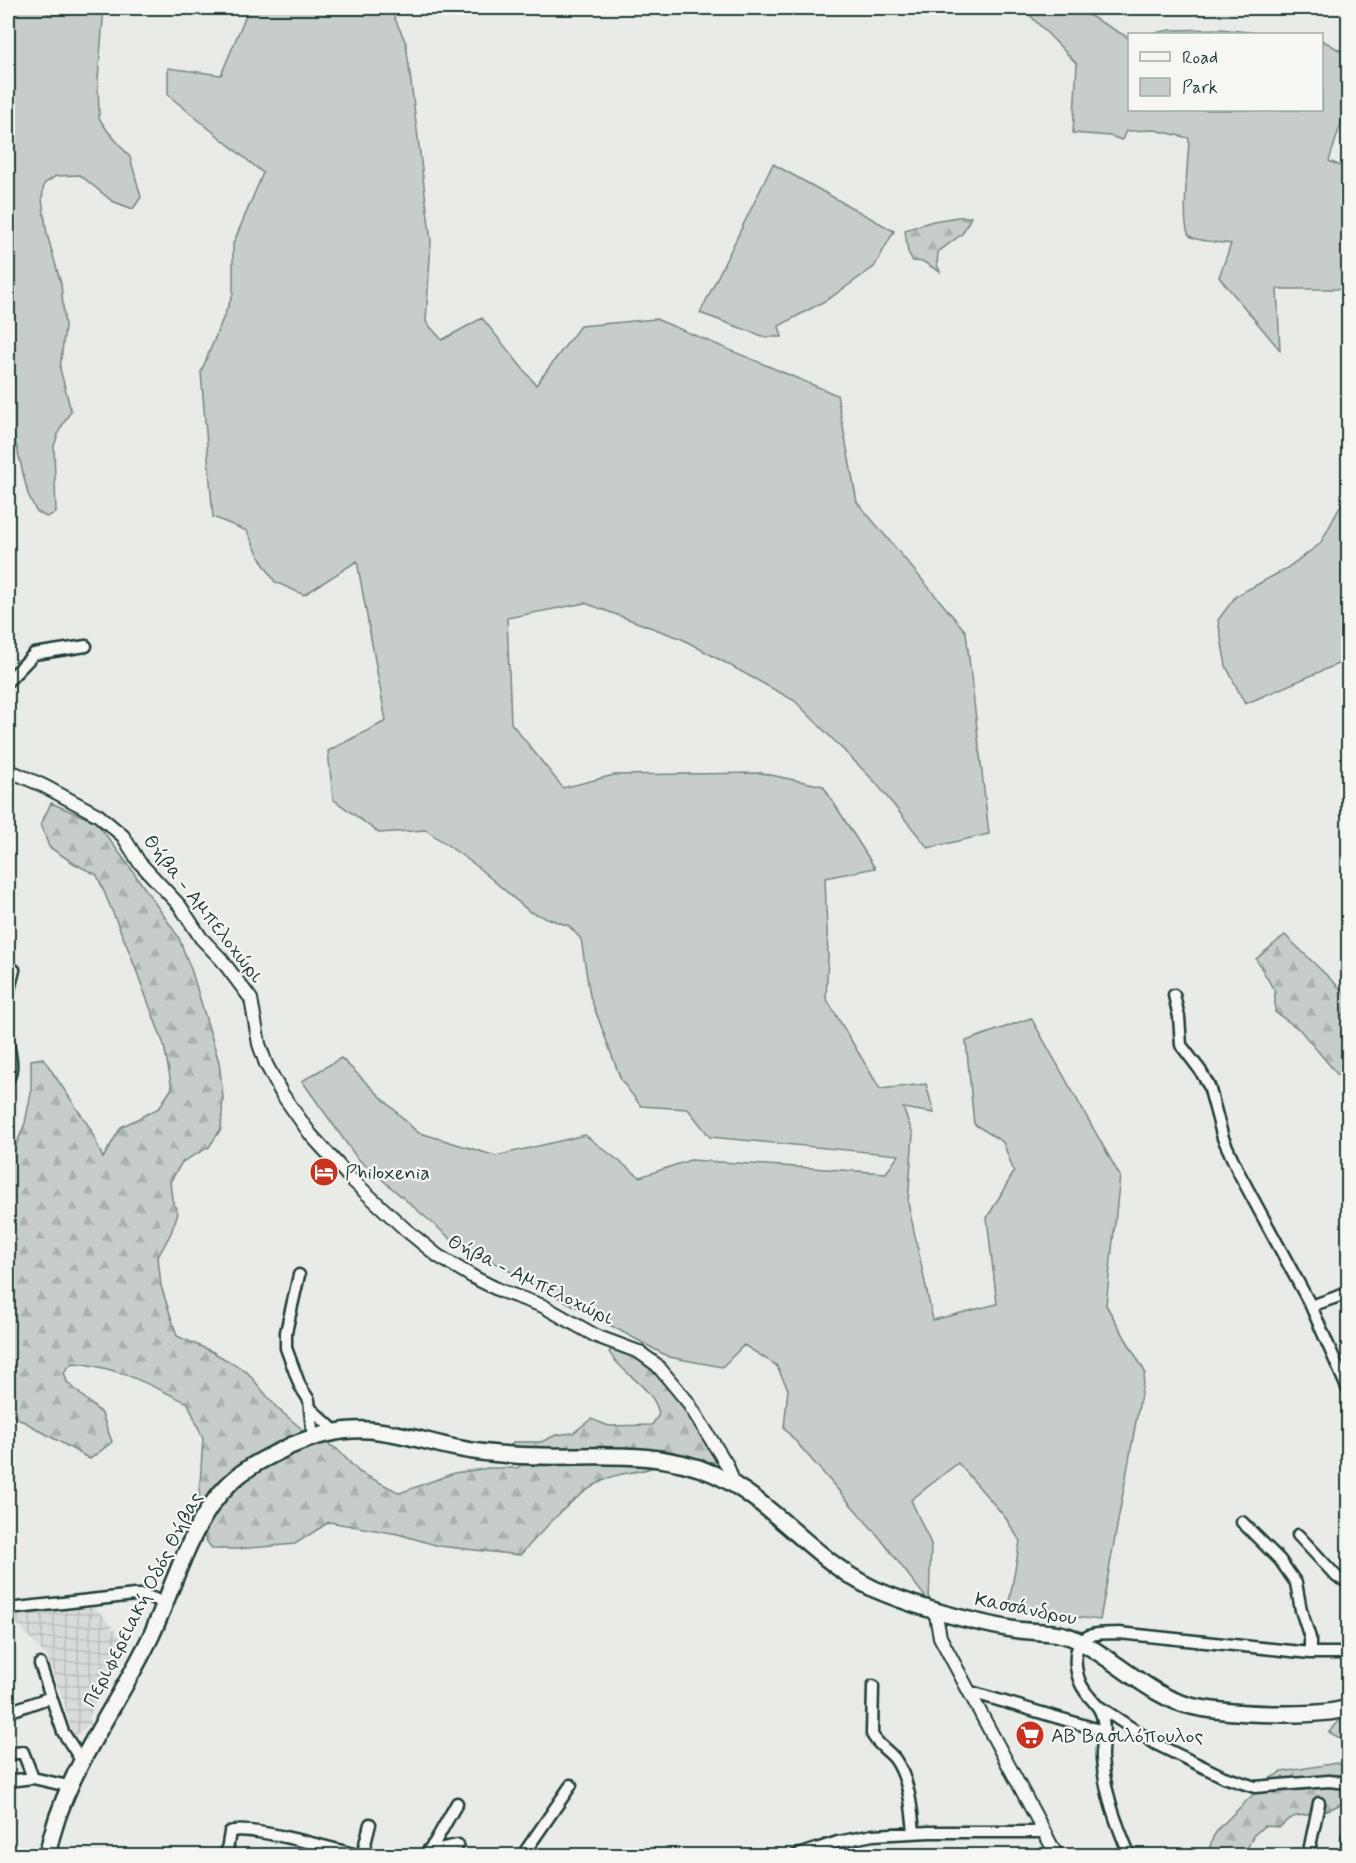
<svg xmlns="http://www.w3.org/2000/svg" width="1356" height="1863" font-family="Mynerve,sans-serif">
<style>
.industrial{fill:url(#industrial-grid)}
.green{fill:#c7cec9;stroke:#73867e;stroke-width:1.5}
.forest{fill:url(#forest-firs);stroke:#73867e;stroke-width:1.5}
.lines{fill:none;stroke-linecap:round;stroke-linejoin:round}
.minor-casing{stroke:#1f3d34;stroke-width:15}
.tertiary-casing{stroke:#1f3d34;stroke-width:16}
.primary-casing{stroke:#1f3d34;stroke-width:20}
.minor{stroke:#f6f6f2;stroke-width:10}
.tertiary{stroke:#f6f6f2;stroke-width:12}
.primary{stroke:#f6f6f2;stroke-width:15}
.labels{text-anchor:middle;stroke-width:4.5;stroke-linejoin:round;paint-order:stroke}
.street-label{font-size:20px;fill:#1f3d34;stroke:#f6f6f2}
.poi-label{font-size:20px;fill:#1f3d34;stroke:#f6f6f2;text-anchor:start}
</style>
<defs>
<pattern id="industrial-grid" width="8" height="8" patternUnits="userSpaceOnUse" patternTransform="scale(1.5)"><rect width="8" height="8" fill="#d8dcd8"/><path d="M0 4h8M4 0v8" fill="none" stroke="#b9beba"/></pattern>
<pattern id="forest-firs" width="22" height="20" patternUnits="userSpaceOnUse" patternTransform="scale(1.5)"><rect width="22" height="20" fill="#c7cec9"/><path d="M5 1l3.5 6h-7zM16 11l3.5 6h-7z" fill="#aab2ad"/></pattern>
</defs>
<rect width="100%" height="100%" fill="#e9ebe7"/>
<filter id="ink" filterUnits="userSpaceOnUse"><feTurbulence type="fractalNoise" baseFrequency=".0167" numOctaves="2"/><feDisplacementMap in="SourceGraphic" scale="12" xChannelSelector="R" yChannelSelector="G"/><feConvolveMatrix kernelMatrix="1 2 1 2 8 2 1 2 1" color-interpolation-filters="sRGB"/></filter>
<g filter="url(#ink)">
<path class="industrial" d="M 94,1607 L 101,1613 L 119,1636 L 121,1645 L 89,1717 L 90,1724 L 73,1737 L 65,1706 L 47,1657 L 19,1626 L 8,1618 L 8,1612 Z"/>
<path class="green" d="M 8,8 L 46,8 L 46,12 L 52,16 L 73,8 L 104,8 L 98,79 L 99,118 L 107,130 L 130,157 L 141,197 L 133,209 L 112,201 L 80,175 L 56,176 L 44,184 L 42,199 L 47,234 L 61,284 L 65,327 L 60,369 L 71,411 L 59,431 L 54,446 L 56,513 L 46,517 L 36,511 L 28,494 L 8,411 Z
M 249,8 L 390,8 L 406,43 L 431,241 L 426,322 L 442,340 L 482,318 L 536,385 L 580,326 L 656,319 L 837,395 L 857,502 L 966,632 L 989,834 L 928,848 L 876,783 L 795,701 L 682,639 L 585,603 L 507,618 L 511,723 L 563,788 L 614,775 L 761,773 L 823,786 L 875,868 L 825,878 L 828,957 L 826,998 L 880,1089 L 926,1084 L 934,1113 L 903,1108 L 913,1134 L 908,1203 L 933,1320 L 997,1304 L 987,1218 L 1014,1172 L 1003,1142 L 974,1124 L 966,1041 L 1031,1018 L 1120,1176 L 1106,1305 L 1145,1372 L 1100,1620 L 1008,1609 L 1020,1541 L 1005,1517 L 958,1463 L 911,1500 L 931,1544 L 929,1602 L 880,1538 L 784,1428 L 788,1389 L 776,1365 L 744,1345 L 722,1367 L 669,1357 L 452,1240 L 357,1158 L 302,1081 L 341,1058 L 417,1132 L 496,1156 L 585,1135 L 640,1177 L 690,1160 L 886,1173 L 899,1155 L 710,1137 L 688,1109 L 641,1106 L 621,1080 L 590,996 L 581,939 L 569,926 L 530,912 L 474,864 L 426,830 L 379,833 L 333,799 L 328,751 L 386,721 L 357,561 L 304,595 L 275,582 L 261,560 L 247,531 L 213,517 L 201,372 L 233,294 L 233,244 L 263,173 L 168,95 L 168,68 L 221,75 Z
M 1023,8 L 1076,8 L 1129,38 L 1130,110 L 1322,110 L 1322,40 L 1348,55 L 1348,101 L 1329,161 L 1348,169 L 1348,289 L 1277,289 L 1280,350 L 1219,277 L 1231,244 C 1222,242 1196,242 1190,236 C 1180,228 1189,155 1189,138 L 1155,130 L 1126,131 L 1122,140 L 1110,136 L 1073,133 L 1077,64 Z
M 1221,29 L 1266,34 L 1148,34 L 1171,30 Z
M 773,164 L 894,231 L 874,267 L 830,298 L 779,326 L 782,337 L 765,337 L 700,313 Z
M 1348,492 L 1348,633 L 1345,661 L 1245,704 L 1226,666 L 1218,620 L 1236,596 L 1284,570 L 1320,544 Z"/>
<path class="forest" d="M 958,217 L 971,217 L 962,234 L 938,252 L 937,264 L 940,272 L 924,262 L 913,261 L 908,252 L 905,230 L 933,221 Z
M 51,803 L 96,822 L 127,863 L 178,936 L 192,972 L 219,1062 L 223,1097 L 221,1129 L 209,1147 L 182,1162 L 170,1182 L 172,1199 L 178,1213 L 171,1233 L 158,1257 L 161,1286 L 177,1336 L 213,1352 L 247,1372 L 277,1408 L 303,1430 L 337,1449 L 359,1472 L 400,1493 L 454,1473 L 489,1468 L 517,1468 L 527,1461 L 571,1461 L 658,1465 C 641,1474 620,1471 604,1480 C 570,1497 546,1528 520,1555 L 439,1546 L 398,1534 L 329,1522 L 295,1544 L 237,1549 L 212,1549 L 204,1537 L 199,1499 L 203,1439 L 188,1403 C 149,1385 117,1366 72,1363 L 64,1372 L 67,1382 L 102,1414 L 112,1442 L 90,1459 L 14,1416 L 8,1405 L 8,1166 L 25,1123 L 31,1093 L 31,1060 L 43,1058 L 90,1128 L 103,1158 L 121,1127 L 159,1108 L 172,1088 L 164,1045 L 129,951 L 97,875 L 75,864 L 49,847 L 41,824 Z
M 1285,935 L 1348,996 L 1348,1087 L 1300,1030 L 1275,1012 L 1275,992 L 1256,959 Z
M 614,1348 L 632,1354 L 656,1374 L 674,1394 L 716,1458 L 715,1462 L 709,1462 L 677,1453 L 654,1450 L 552,1451 L 509,1447 L 514,1442 L 541,1442 L 556,1435 L 573,1433 L 591,1419 L 609,1426 L 652,1425 L 659,1414 C 654,1387 622,1375 609,1352 Z
M 1348,1714 L 1348,1739 L 1338,1737 L 1329,1732 L 1343,1717 Z
M 1337,1763 L 1347,1768 L 1348,1772 L 1348,1800 C 1338,1806 1328,1811 1316,1813 C 1297,1818 1297,1811 1280,1827 L 1264,1826 L 1253,1836 L 1244,1855 L 1207,1856 L 1213,1837 L 1219,1828 L 1270,1778 L 1282,1772 Z"/>
<g class="lines">
<g class="minor-casing">
<path id="minor" d="M 8,681 L 34,654 L 86,646
M 8,967 L 14,970 L 8,993
M 1174,995 L 1179,1017 L 1181,1045 L 1200,1070 L 1209,1086 L 1223,1138 L 1239,1173 L 1311,1306 L 1348,1293
M 8,1043 C 10,1055 14,1068 8,1079
M 299,1275 L 286,1332 L 286,1348 L 300,1386 L 309,1400 L 313,1438
M 1311,1306 L 1348,1390
M 311,1409 L 335,1431
M 1242,1522 L 1280,1560 L 1296,1583 L 1301,1610 L 1310,1638 L 1310,1653
M 1298,1535 L 1337,1577 L 1348,1582
M 8,1609 L 135,1595 L 144,1595 L 165,1603
M 40,1664 L 63,1732 L 81,1760
M 873,1686 L 872,1734 C 877,1745 888,1750 895,1759 C 909,1779 912,1809 914,1833
M 971,1692 L 1103,1731
M 1098,1706 L 1156,1744 L 1224,1777 L 1255,1787 L 1329,1781 L 1348,1783
M 8,1712 L 51,1697
M 8,1754 L 23,1752 L 33,1778
M 8,1781 L 33,1778 L 68,1786
M 429,1851 L 458,1845
M 226,1856 L 230,1832 C 247,1824 338,1850 361,1856
M 362,1856 L 370,1824
M 424,1856 L 435,1842 L 457,1803
M 522,1856 L 571,1785
M 795,1856 L 838,1842 L 873,1835 L 930,1832 L 1043,1832
M 1130,1856 C 1116,1823 1105,1794 1102,1759 C 1101,1744 1107,1727 1101,1713 C 1098,1704 1090,1699 1085,1691 C 1076,1679 1072,1656 1080,1643 C 1088,1631 1107,1634 1119,1633 L 1310,1653 L 1348,1653
M 1308,1856 L 1319,1803
M 1347,1856 L 1348,1836"/>
</g>
<g class="tertiary-casing">
<path id="tertiary" d="M 8,770 L 44,786 L 98,815 L 123,836 L 139,862 L 180,906 L 201,938 L 221,959 L 251,999 L 259,1044 L 266,1064 L 282,1094 L 311,1135 L 351,1179 L 405,1229 L 438,1256 L 475,1278 L 501,1291 L 543,1306 L 596,1336 L 639,1352 L 657,1365 L 687,1401 L 727,1465 L 734,1484
M 935,1610 L 940,1637 L 1057,1856"/>
</g>
<g class="primary-casing">
<path id="primary" d="M 47,1856 C 63,1773 116,1710 151,1636 C 173,1589 191,1521 228,1485 C 246,1467 267,1457 290,1446 C 316,1435 341,1428 369,1430 C 398,1432 427,1442 456,1448 C 475,1452 494,1454 513,1455 C 579,1460 652,1446 714,1474 C 779,1504 818,1568 886,1594 C 926,1610 969,1621 1011,1629 C 1032,1633 1056,1630 1075,1639 C 1104,1653 1129,1676 1157,1692 C 1169,1699 1181,1704 1195,1707 C 1230,1714 1316,1718 1348,1708"/>
</g>
<use href="#minor" class="minor"/>
<use href="#tertiary" class="tertiary"/>
<use href="#primary" class="primary"/>
</g>
</g>
<defs>
<g id="hotel-disc" transform="scale(1.5)"><circle r="9.5" fill="#c8321e" stroke="#f6f6f2"/><path d="M-6-4.5h1.5V1H6V5H4.5V3h-9V5H-6ZM-4 0a1.8 1.8 0 1 1 3.6 0ZM.5 0V-2.5h3Q6-2.5 6 0Z" fill="#fff"/></g>
<g id="supermarket-disc" transform="scale(1.5)"><circle r="9.5" fill="#c8321e" stroke="#f6f6f2"/><path d="M-6-5.5h2.5l.6 2H6L4.5 2H-2.5L-4.4-4H-6ZM-1.5 3.2a1.3 1.3 0 1 0 .1 0ZM3 3.2a1.3 1.3 0 1 0 .1 0Z" fill="#fff"/></g>
</defs>
<g fill-rule="evenodd">
<use href="#hotel-disc" x="324" y="1172"/>
<use href="#supermarket-disc" x="1030" y="1735"/>
</g>
<g class="labels">
<g class="street-label">
<text transform="translate(204 908) rotate(52)" y="7">Θήβα - Αμπελοχώρι</text>
<text transform="translate(531 1279) rotate(26)" y="7">Θήβα - Αμπελοχώρι</text>
<text transform="translate(142 1599) rotate(-63)" y="7">Περιφερειακή Οδός Θήβας</text>
<text transform="translate(1026 1608) rotate(11)" y="7">Κασσάνδρου</text>
</g>
<g class="poi-label">
<text x="345" y="1179">Philoxenia</text>
<text x="1051" y="1742">ΑΒ Βασιλόπουλος</text>
</g>
</g>
<rect width="1356" height="1863" fill="none" stroke="#f6f6f2" stroke-width="30"/>
<rect x="15" y="15" width="1326" height="1833" fill="none" stroke="#1f3d34" stroke-width="2" filter="url(#ink)"/>
<rect x="1128" y="33" width="195" height="78" fill="#f6f6f2" stroke="#a0aca6" stroke-width="1.5"/>
<rect x="1140" y="52" width="30" height="9" fill="#f6f6f2" stroke="#a0aca6" stroke-width="1.5"/>
<text x="1182" y="63" font-size="18" fill="#1f3d34">Road</text>
<rect x="1140" y="78" width="30" height="18" fill="#c7cec9" stroke="#a0aca6" stroke-width="1.5"/>
<text x="1182" y="93" font-size="18" fill="#1f3d34">Park</text>
</svg>
